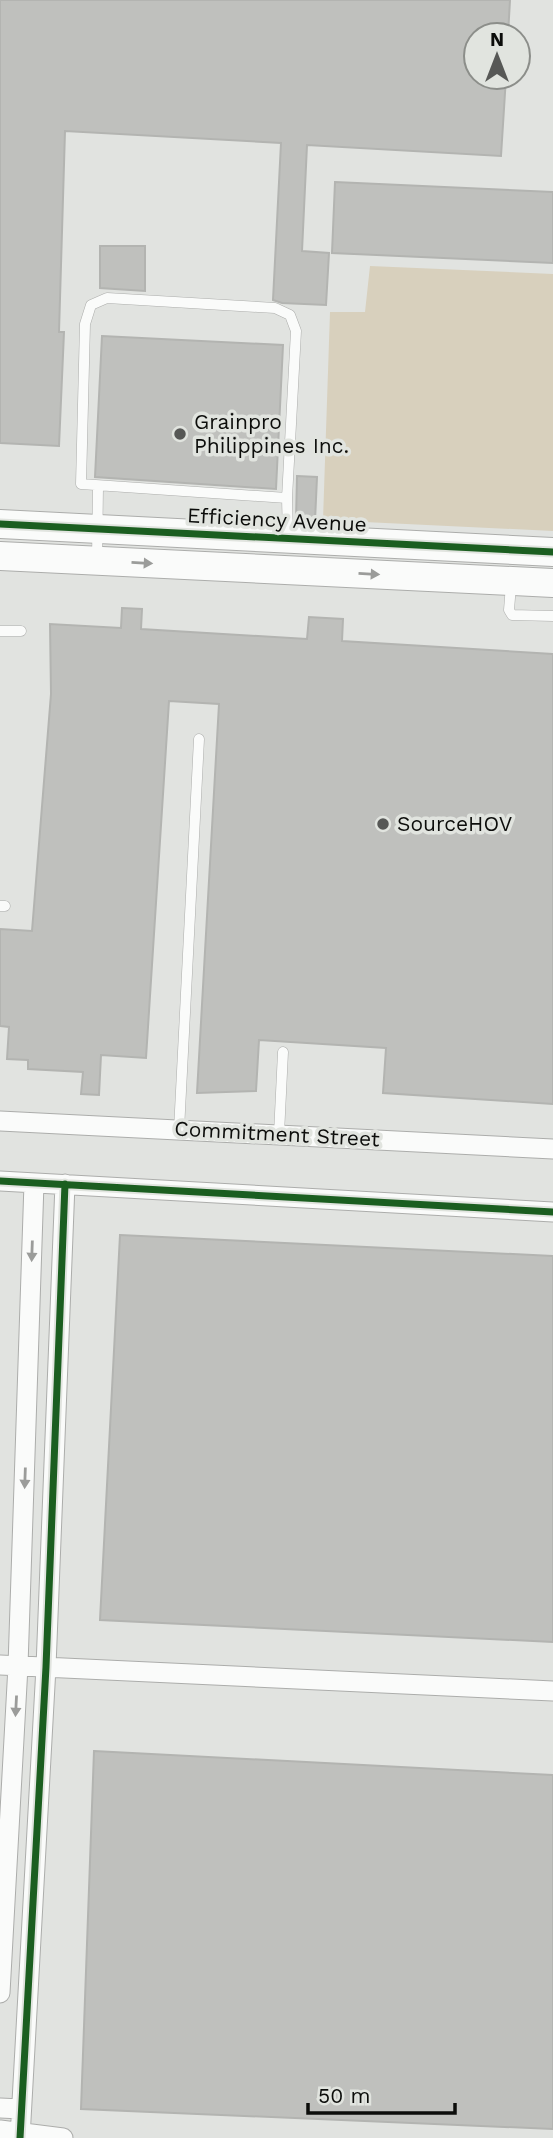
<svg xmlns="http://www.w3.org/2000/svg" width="553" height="2138" font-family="'Work Sans',sans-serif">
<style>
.green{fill:#d8d0bd}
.building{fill:#bfc0bd;stroke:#b3b4b1;stroke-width:2}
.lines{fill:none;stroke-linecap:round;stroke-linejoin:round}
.lane-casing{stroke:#acadab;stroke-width:11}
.street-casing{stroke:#acadab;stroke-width:21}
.secondary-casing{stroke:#acadab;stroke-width:30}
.lane{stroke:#fafbfa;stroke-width:10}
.street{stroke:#fafbfa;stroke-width:19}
.secondary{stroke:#fafbfa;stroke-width:28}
.cycleway-casing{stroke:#e1e4df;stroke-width:11}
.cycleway{stroke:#1b5e20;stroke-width:7}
.oneway{fill:#9b9c9a}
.poi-dot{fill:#575856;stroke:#e1e4df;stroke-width:2.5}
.labels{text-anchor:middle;stroke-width:7;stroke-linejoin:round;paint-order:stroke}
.poi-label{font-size:21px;fill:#0c0d0b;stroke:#e1e4df;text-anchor:start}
.street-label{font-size:21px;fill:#0c0d0b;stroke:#e1e4df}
</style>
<rect width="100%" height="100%" fill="#e1e3e0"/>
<path class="green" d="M 370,266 L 553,274 L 553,531 L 323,520 L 330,312 L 365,312 Z"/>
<path class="building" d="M 0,0 L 510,0 L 508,35 L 476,35 L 476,77 L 506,77 L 501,156 L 307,145 L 302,251 L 329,253 L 326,305 L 282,303 L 273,300 L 281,143 L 65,131 L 59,332 L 64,332 L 59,446 L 0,443 Z
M 335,182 L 553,192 L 553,263 L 332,253 Z
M 100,246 L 145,246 L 145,291 L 100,288 Z
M 102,336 L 283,345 L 276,489 L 95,477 Z
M 297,476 L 317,477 L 315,521 L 296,520 Z
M 122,608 L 142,609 L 141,629 L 307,639 L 309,617 L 343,619 L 342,641 L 553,654 L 553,1104 L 383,1093 L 386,1048 L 259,1040 L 256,1091 L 197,1093 L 219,704 L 169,701 L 146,1058 L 101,1055 L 99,1095 L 81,1094 L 83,1072 L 28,1069 L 28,1060 L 7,1059 L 9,1027 L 0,1026 L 0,929 L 32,931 L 51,694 L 50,624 L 121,628 Z
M 120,1235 L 553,1256 L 553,1642 L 100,1620 Z
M 94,1751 L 553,1775 L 553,2129 L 81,2109 Z"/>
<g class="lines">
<g class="lane-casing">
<path id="lane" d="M 287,498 L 81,484 L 85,324 L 91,305 L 107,298 L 275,308 L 290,315 L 296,331 L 287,498 L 288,537
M 97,560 L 98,487
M 511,585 L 509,610 L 512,615 L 553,616
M 0,631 L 21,631
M 0,906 L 5,906
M 179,1130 L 199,739
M 279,1134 L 283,1052"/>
</g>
<g class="street-casing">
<path id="street" d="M 0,1121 L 553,1149
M 0,1181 L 553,1212
M 0,1665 L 553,1691
M 0,1993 L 18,1666 L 34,1183
M 0,2108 L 21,2109
M 0,2130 L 63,2138
M 20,2138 L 46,1667 L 65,1184"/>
</g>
<g class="secondary-casing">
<path id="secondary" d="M 0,524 L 553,552
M 0,556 L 553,583"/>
</g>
<use href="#lane" class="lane"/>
<use href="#street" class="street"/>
<use href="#secondary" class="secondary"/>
<g class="cycleway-casing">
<path id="cycleway" d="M 0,524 L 553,552
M 0,1181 L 553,1212
M 20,2138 L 46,1667 L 65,1184"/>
</g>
<use href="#cycleway" class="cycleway"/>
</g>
<defs><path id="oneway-solid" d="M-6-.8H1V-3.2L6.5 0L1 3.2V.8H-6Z" transform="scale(1.75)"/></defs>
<g class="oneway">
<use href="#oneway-solid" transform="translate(142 563) rotate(3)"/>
<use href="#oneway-solid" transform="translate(369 574) rotate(3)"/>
<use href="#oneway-solid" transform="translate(32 1251) rotate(92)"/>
<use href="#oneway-solid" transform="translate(25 1478) rotate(92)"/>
<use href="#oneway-solid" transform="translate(16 1706) rotate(93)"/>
</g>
<g class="poi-dot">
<circle cx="180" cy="434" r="7"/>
<circle cx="383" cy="824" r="7"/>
</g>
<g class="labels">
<g class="poi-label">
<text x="194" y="429">Grainpro<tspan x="194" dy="24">Philippines Inc.</tspan></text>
<text x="397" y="831">SourceHOV</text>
</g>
<g class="street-label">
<text transform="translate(277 520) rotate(3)" y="7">Efficiency Avenue</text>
<text transform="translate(277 1134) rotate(3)" y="7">Commitment Street</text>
</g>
</g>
<g transform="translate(497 56)"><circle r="33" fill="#e1e4df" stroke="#8c8e8a" stroke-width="2"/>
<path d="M0-5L12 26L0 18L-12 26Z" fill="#575856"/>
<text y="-10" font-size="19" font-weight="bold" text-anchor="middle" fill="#0c0d0b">N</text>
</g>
<path d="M308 2103v10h147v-10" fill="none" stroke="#0c0d0b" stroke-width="3.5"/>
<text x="318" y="2103" font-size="21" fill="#0c0d0b" stroke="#e1e4df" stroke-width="5" paint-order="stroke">50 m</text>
</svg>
